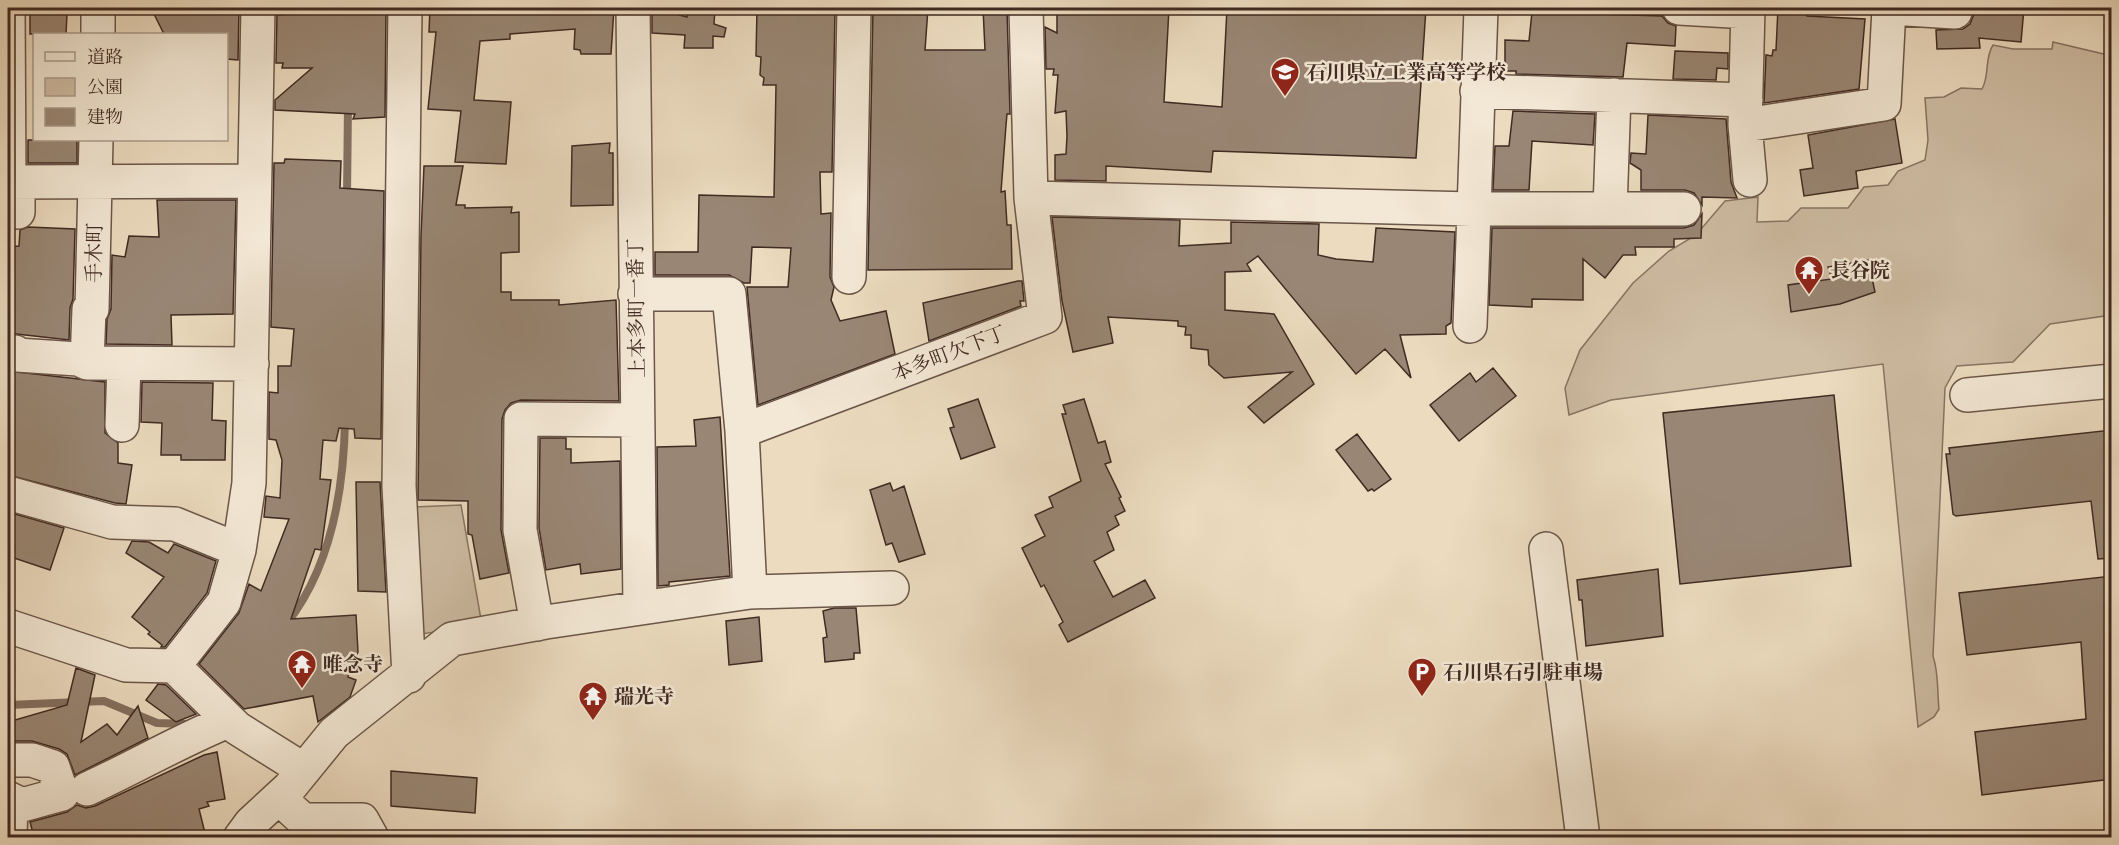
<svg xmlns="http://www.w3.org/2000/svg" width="2119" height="845" font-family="'Libre Bodoni','Noto Serif JP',serif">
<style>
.green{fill:#cfbda4;stroke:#887463;stroke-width:1.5}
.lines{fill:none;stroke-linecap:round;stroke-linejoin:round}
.stream{stroke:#847060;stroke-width:8}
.building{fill:#998674;stroke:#402a22;stroke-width:1.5}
.minor-casing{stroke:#6b5649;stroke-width:36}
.minor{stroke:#f3e8d5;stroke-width:33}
.labels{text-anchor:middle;stroke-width:5;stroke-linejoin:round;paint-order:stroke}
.poi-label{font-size:20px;font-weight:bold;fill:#402a22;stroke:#f3e8d5;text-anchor:start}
.street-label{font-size:20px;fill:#402a22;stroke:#f3e8d5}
</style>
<rect width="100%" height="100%" fill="#ecdbbf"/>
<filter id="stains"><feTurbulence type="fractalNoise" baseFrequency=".00333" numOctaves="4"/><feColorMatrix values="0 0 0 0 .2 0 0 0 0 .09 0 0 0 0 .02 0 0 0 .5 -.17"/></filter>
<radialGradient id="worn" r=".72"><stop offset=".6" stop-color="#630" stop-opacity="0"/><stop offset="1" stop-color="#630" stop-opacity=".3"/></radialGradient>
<path class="green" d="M 2053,42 L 2108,55 L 2111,46 L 2111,315 L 2050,324 L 2013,362 L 1957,366 L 1945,388 L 1933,656 C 1939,674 1937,691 1939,709 L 1934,717 L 1918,727 L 1883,364 L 1611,400 L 1569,415 L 1565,388 L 1580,350 L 1633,283 L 1669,251 L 1696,235 L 1725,201 L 1758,197 L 1757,222 L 1788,221 L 1801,208 L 1848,208 L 1864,187 L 1888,185 L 1898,171 L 1925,160 L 1928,140 L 1925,98 L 1944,97 L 1961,88 L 1982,89 C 1990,75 1984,59 1993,45 L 2013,49 L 2052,49 Z
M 461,505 L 482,625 L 415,635 L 414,507 Z"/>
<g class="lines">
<path class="stream" d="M 347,197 L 348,104
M 287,623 C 331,567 344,489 345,419
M 8,705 L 104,701 L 157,723 L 187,724"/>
</g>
<path class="building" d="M 151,8 L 239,8 L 238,60 L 226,59 L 226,34 L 164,34 Z
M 386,8 L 385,117 L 353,119 L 355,114 L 275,110 L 275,100 L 312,68 L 282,68 L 283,63 L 276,63 L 277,15 L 291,14 L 291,10 Z
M 430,8 L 614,8 L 611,54 L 581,54 L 580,50 L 574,49 L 575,29 L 510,34 L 510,39 L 480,41 L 474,100 L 511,102 L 506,164 L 455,162 L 461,111 L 428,109 L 436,32 L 429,32 Z
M 652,8 L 687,17 L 687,8 L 715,9 L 714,24 L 726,28 L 724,37 L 713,36 L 713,48 L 684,48 L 685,35 L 652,33 Z
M 827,8 L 835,10 L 832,172 L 820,172 L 821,214 L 831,213 L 830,277 L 834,287 L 831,300 L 840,321 L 886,311 L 895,354 L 758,405 L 747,287 L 788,287 L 791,248 L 752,247 L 750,283 L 744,283 L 729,275 L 655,275 L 655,252 L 698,252 L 699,195 L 774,197 L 776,85 L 763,85 L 764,78 L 760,75 L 761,57 L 756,56 L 757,9 L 827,11 Z
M 873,8 L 928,8 L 925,50 L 985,50 L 983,8 L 1007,9 L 1010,114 L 1007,114 L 1006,125 L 1001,192 L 1005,191 L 1007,225 L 1011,225 L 1012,269 L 868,270 Z
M 1057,8 L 1169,8 L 1164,102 L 1222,107 L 1227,8 L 1426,8 L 1416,158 L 1213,151 L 1211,172 L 1106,166 L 1106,181 L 1055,180 L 1055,155 L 1066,154 L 1067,136 L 1066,111 L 1055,113 L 1058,75 L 1053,75 L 1054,69 L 1046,69 L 1045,27 L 1057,33 Z
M 1778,8 L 1807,8 L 1807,16 L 1865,19 L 1859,89 L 1764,103 L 1766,55 L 1772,56 L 1773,50 L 1776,50 Z
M 1981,8 L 2024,8 L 2021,42 L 1979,38 L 1980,48 L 1937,49 L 1936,30 L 1963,29 L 1970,24 L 1974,14 L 1980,14 Z
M 1532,12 L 1662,16 L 1668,23 L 1676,26 L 1675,46 L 1627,43 L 1623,77 L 1516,74 L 1516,71 L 1505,71 L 1505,40 L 1529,41 Z
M 30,14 L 67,14 L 66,34 L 30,34 Z
M 1675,51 L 1728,53 L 1728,69 L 1717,68 L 1716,80 L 1673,79 Z
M 1513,111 L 1595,114 L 1593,145 L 1532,141 L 1529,190 L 1493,190 L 1495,146 L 1509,146 Z
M 1648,115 L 1726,119 L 1731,182 L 1737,198 L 1702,197 L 1702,205 L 1694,193 L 1685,190 L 1641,190 L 1641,170 L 1630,163 L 1631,153 L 1646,154 Z
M 1895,119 L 1902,163 L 1856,171 L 1858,188 L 1804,196 L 1800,170 L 1813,168 L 1808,135 Z
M 28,140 L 77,140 L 77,163 L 28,163 Z
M 610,143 L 609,153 L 613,153 L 613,205 L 571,206 L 572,146 Z
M 285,159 L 341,161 L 340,188 L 384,191 L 381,439 L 355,438 L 354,429 L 339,428 L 336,441 L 323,440 L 320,479 L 331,480 L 321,550 L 315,549 L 291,619 L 356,615 L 358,652 L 348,677 L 356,680 L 350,697 L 318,722 L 313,696 L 244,709 L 199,664 L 239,613 L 249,584 L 261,591 L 289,519 L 264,517 L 266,496 L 280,498 L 282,460 L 276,440 L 269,439 L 269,392 L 278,393 L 278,366 L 291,366 L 294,329 L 271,327 L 274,163 L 284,163 Z
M 424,166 L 463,166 L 456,205 L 465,205 L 465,208 L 512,207 L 511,213 L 519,212 L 519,252 L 501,253 L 501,292 L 511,292 L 511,300 L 559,300 L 559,305 L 616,300 L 619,401 L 521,400 L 511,403 L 505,410 L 502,419 L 501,530 L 509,573 L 480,579 L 472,535 L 468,534 L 468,501 L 418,500 L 421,236 Z
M 157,200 L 236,200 L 233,314 L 171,315 L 172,345 L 106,344 L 107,319 L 111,309 L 112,255 L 125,257 L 129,236 L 159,237 Z
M 1702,214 L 1701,238 L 1674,239 L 1674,247 L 1635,247 L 1636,255 L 1623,255 L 1605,278 L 1583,259 L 1583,300 L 1532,299 L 1532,307 L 1489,305 L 1492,228 L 1684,228 L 1694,225 Z
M 1052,217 L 1180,220 L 1179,246 L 1231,243 L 1231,222 L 1319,224 L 1318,255 L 1336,259 L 1373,262 L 1376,228 L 1455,232 L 1451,323 L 1446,326 L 1446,334 L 1400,335 L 1411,378 L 1385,349 L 1356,374 L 1258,256 L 1247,264 L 1251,271 L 1225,272 L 1225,310 L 1274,314 L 1314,384 L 1264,423 L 1248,407 L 1292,372 L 1224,378 L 1209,365 L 1208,350 L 1191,348 L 1191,335 L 1185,335 L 1186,327 L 1178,326 L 1178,321 L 1108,317 L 1113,343 L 1073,352 L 1062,301 Z
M 28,227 L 75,229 L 73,299 L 70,308 L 69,340 L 8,333 L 8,247 L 19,246 L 20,230 Z
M 1868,260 L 1875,292 L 1840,304 L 1791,312 L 1788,285 L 1832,279 L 1828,267 Z
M 1018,281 L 1022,281 L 1024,301 L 1020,301 L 1021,306 L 929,341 L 923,303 Z
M 1493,368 L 1516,396 L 1459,441 L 1430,405 L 1470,373 L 1476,382 Z
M 8,371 L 105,382 L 105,433 L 118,443 L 118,463 L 132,465 L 126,504 L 115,503 L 8,475 Z
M 142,382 L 213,383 L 212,420 L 226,421 L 225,460 L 181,460 L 181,455 L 161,455 L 162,423 L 141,422 Z
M 1834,395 L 1851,566 L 1680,584 L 1663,413 Z
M 978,399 L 995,447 L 961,459 L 950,428 L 954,427 L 948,409 Z
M 1084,399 L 1098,443 L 1105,441 L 1111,462 L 1105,464 L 1121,497 L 1119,498 L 1125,511 L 1115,516 L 1119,525 L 1107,532 L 1114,550 L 1094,561 L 1113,597 L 1145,580 L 1155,598 L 1068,642 L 1059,625 L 1063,622 L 1044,585 L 1041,587 L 1022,548 L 1045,536 L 1035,515 L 1053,507 L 1049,497 L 1081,481 L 1062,414 L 1066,414 L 1063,405 Z
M 720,417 L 730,576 L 669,582 L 669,585 L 658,586 L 657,447 L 696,446 L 694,420 Z
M 2112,430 L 2112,558 L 2098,559 L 2091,501 L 1956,516 L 1953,514 L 1946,454 L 1950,454 L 1949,448 Z
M 1357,434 L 1391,479 L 1374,491 L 1372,489 L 1368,491 L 1336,450 Z
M 540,438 L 566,438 L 566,449 L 571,449 L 571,463 L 620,461 L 621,569 L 581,574 L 580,564 L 546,570 L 539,528 Z
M 356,482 L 380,482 L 386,592 L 358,591 Z
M 890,483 L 893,491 L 904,486 L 925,554 L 899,562 L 892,543 L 886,545 L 870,490 Z
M 8,512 L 64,528 L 50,570 L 8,556 Z
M 132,541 L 149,542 L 168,553 L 174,544 L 216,561 L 207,593 L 165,647 L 161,647 L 162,645 L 148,634 L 150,632 L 132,617 L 164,577 L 126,553 Z
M 1658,569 L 1663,636 L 1586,646 L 1582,600 L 1579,600 L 1577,580 Z
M 2112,576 L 2112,779 L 1982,795 L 1975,732 L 2086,719 L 2081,642 L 1967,655 L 1959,593 Z
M 834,608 L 856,608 L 860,653 L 854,653 L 854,659 L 825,662 L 823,638 L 827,637 L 823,611 Z
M 759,617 L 762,661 L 729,665 L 726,621 Z
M 76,668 L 95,675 L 81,742 L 107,724 L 117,735 L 138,706 L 148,738 L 75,775 L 67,754 L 59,749 L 32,741 L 8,741 L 8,722 L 67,705 Z
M 158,684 L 166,685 L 196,714 L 176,722 L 146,700 Z
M 217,752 L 225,799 L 207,802 L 209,806 L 199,809 L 206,837 L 34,837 L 30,822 L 67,812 L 77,805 L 86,808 L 95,806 L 204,755 Z
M 391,771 L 477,778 L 475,813 L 391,806 Z"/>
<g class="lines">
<g class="minor-casing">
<path id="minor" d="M 8,8 L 9,182
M 405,8 L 399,486 L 409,676
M 633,8 L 640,608
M 1679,8 L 1748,12
M 1748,8 L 1745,125 L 1750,180
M 1890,8 L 1955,12 L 1956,8
M 98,34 L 98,8
M 1477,91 L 1746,100
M 1745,125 L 1884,104 L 1889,8
M 8,182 L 253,181
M 18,182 L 18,212
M 1031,198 L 1472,209 L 1684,209
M 1610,209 L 1614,95
M 849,277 L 854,8
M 635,294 L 729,294 L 742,431 L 750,592
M 1470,326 L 1481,8
M 8,351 L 15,352 L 17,355 L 78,359 L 87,363 L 252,364
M 87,363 L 89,309 L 92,309 L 96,140
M 1967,395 L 2112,381
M 122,425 L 124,364
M 742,431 L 1045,317 L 1031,198 L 1026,8
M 8,493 L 112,522 L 175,524 L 239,550
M 1546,549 L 1583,838
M 537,624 L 520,530 L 521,419 L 637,420
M 8,626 L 126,665 L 174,666 L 237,728 L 304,770
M 174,666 L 224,602 L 239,550 L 249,483 L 258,8
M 8,760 L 32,760 L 53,767 L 62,794 L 22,805 L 8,798
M 87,789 C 135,767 179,741 228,721
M 279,798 L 303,820 L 362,820 L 372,838
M 10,838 L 11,800
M 240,838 L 251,823 L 290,787 L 334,733 L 452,639 L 546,622 L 750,592 L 892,588"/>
</g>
<use href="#minor" class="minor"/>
</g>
<defs>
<g id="school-pin" transform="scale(1.5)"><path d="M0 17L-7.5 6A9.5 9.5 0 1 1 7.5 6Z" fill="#8f2418" stroke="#f3e8d5"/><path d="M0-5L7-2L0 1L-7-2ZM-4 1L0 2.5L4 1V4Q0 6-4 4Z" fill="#fff"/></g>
<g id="temple-pin" transform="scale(1.5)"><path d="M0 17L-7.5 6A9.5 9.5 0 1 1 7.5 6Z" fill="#8f2418" stroke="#f3e8d5"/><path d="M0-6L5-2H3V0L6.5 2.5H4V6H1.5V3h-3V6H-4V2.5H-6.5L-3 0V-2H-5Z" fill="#fff"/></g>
<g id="parking-pin" transform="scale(1.5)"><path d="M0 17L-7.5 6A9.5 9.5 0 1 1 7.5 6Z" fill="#8f2418" stroke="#f3e8d5"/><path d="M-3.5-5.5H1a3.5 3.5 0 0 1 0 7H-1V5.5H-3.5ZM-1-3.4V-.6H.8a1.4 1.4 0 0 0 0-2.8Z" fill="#fff"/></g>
</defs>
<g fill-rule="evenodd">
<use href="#school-pin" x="1285" y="72"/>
<use href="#temple-pin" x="1809" y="270"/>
<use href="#temple-pin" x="302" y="664"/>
<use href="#parking-pin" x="1422" y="672"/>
<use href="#temple-pin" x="593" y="696"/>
</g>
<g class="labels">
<g class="poi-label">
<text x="1306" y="79">石川県立工業高等学校</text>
<text x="1830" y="277">長谷院</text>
<text x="323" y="671">唯念寺</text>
<text x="1443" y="679">石川県石引駐車場</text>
<text x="614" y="703">瑞光寺</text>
</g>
<g class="street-label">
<text transform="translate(94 253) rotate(-89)" y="7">手木町</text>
<text transform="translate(636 308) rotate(-91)" y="7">上本多町一番丁</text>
<text transform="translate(949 353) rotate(-21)" y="7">本多町欠下丁</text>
</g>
</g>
<rect width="2119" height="845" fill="none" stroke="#ecdbbf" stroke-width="30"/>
<rect x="9" y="9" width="2101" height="827" fill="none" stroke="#402a22" stroke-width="3"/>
<rect x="15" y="15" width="2089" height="815" fill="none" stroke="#402a22" stroke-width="1.5"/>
<rect x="33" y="33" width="195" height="108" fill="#f3e8d5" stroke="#ab9c8d" stroke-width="1.5"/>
<rect x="45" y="52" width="30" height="9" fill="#f3e8d5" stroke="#ab9c8d" stroke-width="1.5"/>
<text x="87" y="63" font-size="18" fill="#402a22">道路</text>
<rect x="45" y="78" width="30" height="18" fill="#cfbda4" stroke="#ab9c8d" stroke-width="1.5"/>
<text x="87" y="93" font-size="18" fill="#402a22">公園</text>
<rect x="45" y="108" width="30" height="18" fill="#998674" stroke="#ab9c8d" stroke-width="1.5"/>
<text x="87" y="123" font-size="18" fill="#402a22">建物</text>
<rect width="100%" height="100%" filter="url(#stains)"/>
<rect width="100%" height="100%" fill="url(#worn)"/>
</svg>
